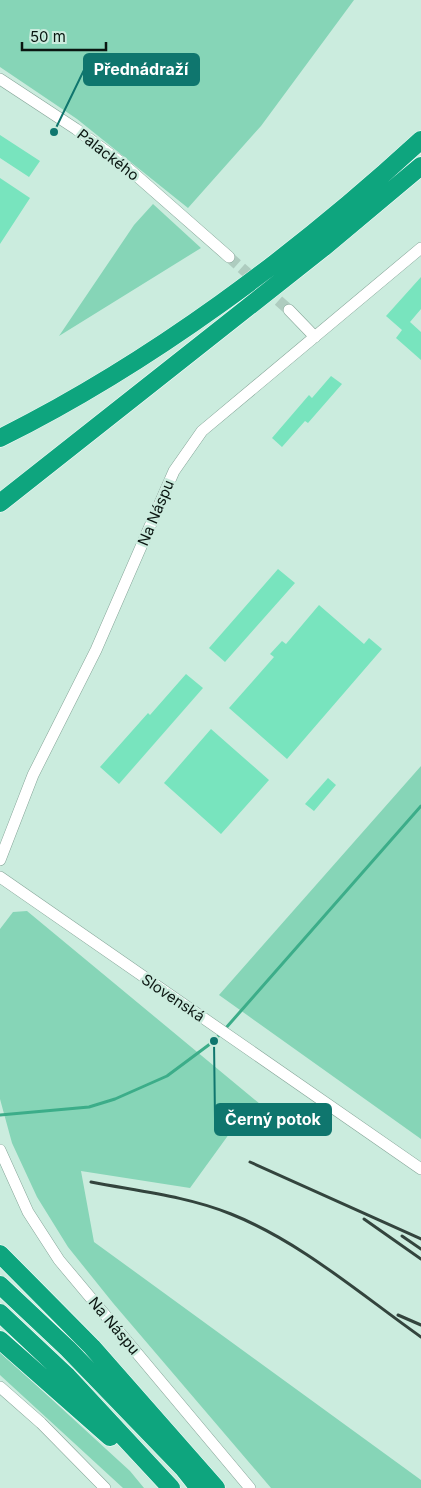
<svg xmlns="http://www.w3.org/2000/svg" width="421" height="1488" font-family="Inter,sans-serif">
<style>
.green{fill:#86d5b7}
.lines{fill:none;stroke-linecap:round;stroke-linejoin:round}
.stream{stroke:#3cad89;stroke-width:3}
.building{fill:#78e4be}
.minor-tunnel{stroke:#aeccbf;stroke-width:11;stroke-dasharray:11 5.5;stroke-linecap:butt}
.minor-casing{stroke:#85a598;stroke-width:12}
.highway-casing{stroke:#fff;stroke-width:19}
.minor{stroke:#fff;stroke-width:11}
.highway{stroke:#0ea57e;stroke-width:18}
.rail{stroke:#33443d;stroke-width:3}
.labels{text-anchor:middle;stroke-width:5;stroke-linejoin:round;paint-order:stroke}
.street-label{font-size:15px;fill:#0a1611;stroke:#cbecde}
.leader{fill:none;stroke:#0f766e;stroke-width:2}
.callout-dot{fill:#0f766e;stroke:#cbecde;stroke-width:2}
.callout{fill:#0f766e;stroke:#0f766e;stroke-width:2}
.callout-label{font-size:16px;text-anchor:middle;font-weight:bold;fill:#fff}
</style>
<rect width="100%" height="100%" fill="#cbecde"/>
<path class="green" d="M 0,0 L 354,0 L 261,126 L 188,208 L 77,119 L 0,67 Z
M 153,204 L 201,248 L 59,336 L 134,225 Z
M 421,766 L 421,1139 L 219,995 Z
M 27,911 L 295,1133 L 232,1130 L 190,1188 L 81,1171 L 94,1242 L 421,1480 L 421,1488 L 271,1488 L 113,1303 L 68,1247 L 37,1197 L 12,1143 L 0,1099 L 0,929 L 13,912 Z
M 0,1352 L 130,1471 L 144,1488 L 123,1488 L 0,1375 Z"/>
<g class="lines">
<path class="stream" d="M 225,1029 L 421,806
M 0,1115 L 89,1107 L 115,1099 L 167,1076 L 214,1041 L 221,1033"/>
</g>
<path class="building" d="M 0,135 L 40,161 L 29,177 L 0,158 Z
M 0,178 L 30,198 L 0,244 Z
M 421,277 L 421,309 L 410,322 L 421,332 L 421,360 L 396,338 L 402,330 L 386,316 Z
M 331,376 L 342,384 L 308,423 L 305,421 L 282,447 L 272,438 L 309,395 L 312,398 Z
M 278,569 L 295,583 L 225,662 L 209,648 Z
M 319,605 L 364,644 L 369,638 L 382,649 L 287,759 L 229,708 L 274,657 L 270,654 L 282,641 L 286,644 Z
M 186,674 L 203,688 L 119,784 L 100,767 L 148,713 L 150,715 Z
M 211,729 L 269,780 L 221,834 L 164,783 Z
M 328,778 L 336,785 L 314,811 L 305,804 Z"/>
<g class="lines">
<path class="minor-tunnel" d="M 229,257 L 289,310"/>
<g class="minor-casing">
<path id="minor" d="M 0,79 L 76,129 L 122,163 L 229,257
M 289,310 L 315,337
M 0,860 L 33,775 L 96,650 L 174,471 L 202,431 L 421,248
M 0,877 L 421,1169
M 0,1150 L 28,1212 L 59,1260 L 250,1488
M 0,1387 L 41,1423 L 105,1488"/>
</g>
<g class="highway-casing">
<path id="highway" d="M 0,438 C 151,363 297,254 421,140
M 0,503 L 323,248 L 421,166
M 0,1254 L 92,1347 L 216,1488
M 0,1285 L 68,1349 L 183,1468 L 199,1488
M 0,1313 L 66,1375 L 171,1488
M 0,1340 L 110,1437"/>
</g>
<use href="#minor" class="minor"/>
<use href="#highway" class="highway"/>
<path class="rail" d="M 250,1162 L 421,1239
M 91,1182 C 137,1191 187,1196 231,1214 C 301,1242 360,1294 421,1337
M 364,1219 L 421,1259
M 402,1236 L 421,1249
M 398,1315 L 421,1325"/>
</g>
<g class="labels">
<g class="street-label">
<text transform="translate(108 155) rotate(38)" y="5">Palackého</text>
<text transform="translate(156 513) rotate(-67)" y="5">Na Náspu</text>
<text transform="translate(173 998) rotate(34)" y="5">Slovenská</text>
<text transform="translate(114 1326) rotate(50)" y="5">Na Náspu</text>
</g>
</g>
<path class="leader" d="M54 132L84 70M214 1041L215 1119"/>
<g class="callout-dot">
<circle cx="54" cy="132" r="5"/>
<circle cx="214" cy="1041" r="5"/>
</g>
<g class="callout">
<rect x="84" y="54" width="115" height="31" rx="5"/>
<rect x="215" y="1104" width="116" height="31" rx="5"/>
</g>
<g class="callout-label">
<text x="141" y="75">Přednádraží</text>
<text x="273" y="1125">Černý potok</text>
</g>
<path d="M22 42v8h84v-8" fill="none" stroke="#0a1611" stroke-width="2.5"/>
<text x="30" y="42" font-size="15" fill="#0a1611" stroke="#cbecde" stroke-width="4" paint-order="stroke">50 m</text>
</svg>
